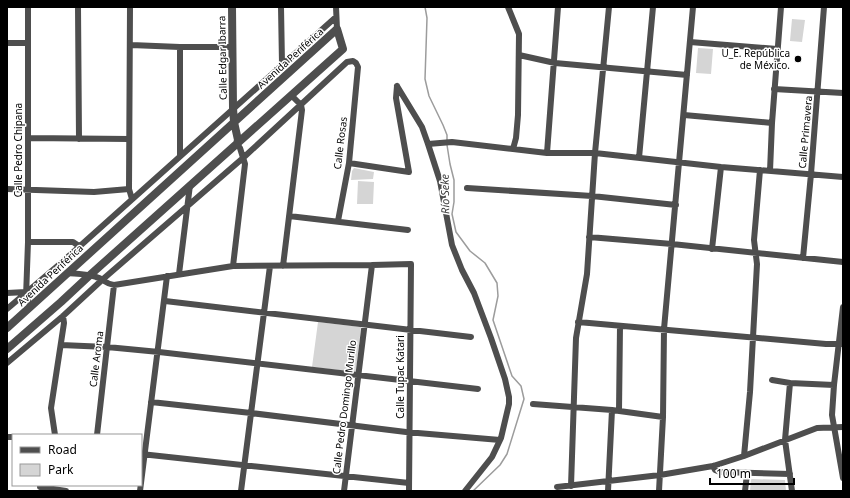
<svg xmlns="http://www.w3.org/2000/svg" width="850" height="498" font-family="'Noto Sans',sans-serif">
<style>
.green{fill:#d5d5d5}
.lines{fill:none;stroke-linecap:round;stroke-linejoin:round}
.stream{stroke:#9c9c9c;stroke-width:1.5}
.minor{stroke:#4e4e4e;stroke-width:6}
.tertiary{stroke:#4e4e4e;stroke-width:8}
.poi-dot{fill:#000;stroke:#fff;stroke-width:1.5}
.labels{text-anchor:middle;stroke-width:3;stroke-linejoin:round;paint-order:stroke}
.poi-label{font-size:10px;fill:#000;stroke:#fff;text-anchor:end}
.street-label{font-size:10px;fill:#000;stroke:#fff}
.water-label{font-size:11px;font-style:italic;fill:#3d3d3d;stroke:#fff}
</style>
<rect width="100%" height="100%" fill="#fff"/>
<path class="green" d="M 792,19 L 805,20 L 802,42 L 790,41 Z
M 698,48 L 713,49 L 711,74 L 696,73 Z
M 354,168 L 374,172 L 373,179 L 351,180 L 352,171 Z
M 358,181 L 374,182 L 373,204 L 357,204 Z
M 318,322 L 361,327 L 356,372 L 312,367 Z
M 751,479 L 785,480 L 786,491 L 750,491 Z"/>
<g class="lines">
<path class="stream" d="M 425,7 L 427,18 L 425,79 L 429,96 L 443,125 L 447,135 L 447,141
M 447,145 L 450,164 L 454,180 L 454,202 L 452,214 L 456,232 L 470,251 L 485,263 L 497,283 L 498,296 L 493,320 L 512,376 L 521,386 L 524,399 L 507,454 L 500,465 L 473,491"/>
<path class="minor" d="M 28,7 L 28,242 L 26,297 L 31,307
M 78,7 L 79,139
M 281,7 L 282,64
M 336,7 L 337,29
M 690,42 L 777,49
M 7,43 L 27,43
M 131,45 L 180,47 L 231,47
M 519,55 L 555,63 L 687,75
M 397,86 L 422,127 L 428,144 L 440,181 L 452,245 L 462,270 L 474,293 L 491,338 L 505,379 L 509,397 L 509,404 L 501,438 L 492,457 L 465,491
M 774,89 L 843,93
M 684,115 L 772,123
M 28,138 L 129,139
M 428,144 L 452,142 L 513,149 L 516,138 L 518,115 L 519,34 L 508,7
M 513,149 L 547,153 L 595,153 L 721,167 L 843,177
M 547,153 L 558,7
M 180,156 L 180,47
M 639,158 L 653,7
M 349,163 L 409,172 L 396,98 L 397,86
M 770,171 L 772,123 L 781,7
M 467,188 L 592,196 L 676,205
M 7,189 L 94,192 L 129,189 L 132,199
M 129,189 L 130,7
M 289,216 L 408,230
M 589,237 L 672,244 L 843,262
M 28,242 L 73,242 L 79,246
M 712,249 L 721,167
M 803,258 L 811,174 L 824,7
M 233,266 L 245,164 L 240,148 L 237,144
M 283,266 L 302,110 L 301,105 L 291,95
M 67,273 C 77,274 87,274 96,277 C 104,279 105,284 114,285 L 233,266 L 372,265 L 411,264 L 409,491
M 179,274 L 190,185
M 7,293 L 26,292
M 165,301 L 471,337
M 843,307 L 834,385 L 832,415 L 843,478
M 7,309 L 61,263 L 336,17
M 578,322 L 826,344 L 843,344
M 61,345 L 107,347 L 159,352 L 478,389
M 7,363 L 63,316 L 102,280 L 243,158 L 347,62 L 353,61 L 356,63 L 358,67 L 349,163 L 338,221
M 772,380 L 790,383
M 151,402 L 251,413 L 406,432 L 500,440
M 533,404 L 612,410 L 663,417
M 619,411 L 620,326
M 55,435 L 51,408 L 64,323 L 63,316
M 97,435 L 114,285
M 7,437 L 13,437
M 141,454 L 409,483
M 744,456 L 750,392 L 757,264 L 754,240 L 760,170
M 713,466 L 715,470 L 720,472 L 790,474
M 571,486 L 576,338 L 587,274 L 595,153 L 609,7
M 40,487 L 66,491
M 557,487 L 660,475 L 713,466 L 744,456 L 817,428 L 843,427
M 140,491 L 167,276
M 241,491 L 270,266
M 344,491 L 372,265
M 608,491 L 612,410
M 659,491 L 663,417 L 664,329 L 693,7
M 745,491 L 747,474
M 792,491 L 785,440 L 790,383 L 834,385"/>
<path class="tertiary" d="M 232,7 L 233,108 L 234,122 L 238,140 L 237,144
M 7,328 L 337,29 L 343,49 L 90,275 L 61,302 L 7,349"/>
</g>
<circle class="poi-dot" cx="798" cy="59" r="4"/>
<g class="labels">
<g class="poi-label">
<text x="790" y="57">U_E. República<tspan x="790" dy="12">de México.</tspan></text>
</g>
<g class="street-label">
<text transform="translate(222 58) rotate(-91)" y="4">Calle Edgar Ibarra</text>
<text transform="translate(290 58) rotate(-42)" y="4">Avenida Periférica</text>
<text transform="translate(805 132) rotate(-85)" y="4">Calle Primavera</text>
<text transform="translate(340 143) rotate(-83)" y="4">Calle Rosas</text>
<text transform="translate(18 150) rotate(-90)" y="4">Calle Pedro Chipana</text>
<text transform="translate(50 275) rotate(-43)" y="4">Avenida Periférica</text>
<text transform="translate(96 359) rotate(-83)" y="4">Calle Aroma</text>
<text transform="translate(400 377) rotate(-90)" y="4">Calle Tupac Katari</text>
<text transform="translate(344 407) rotate(-83)" y="4">Calle Pedro Domingo Murillo</text>
</g>
<g class="water-label">
<text transform="translate(445 194) rotate(-91)" y="4">Río Seke</text>
</g>
</g>
<rect width="850" height="498" fill="none" stroke="#000000" stroke-width="16"/>
<rect x="12" y="434" width="130" height="52" fill="#ffffff" stroke="#999999"/>
<rect x="20" y="447" width="20" height="6" fill="#4e4e4e" stroke="#999999"/>
<text x="48" y="454" font-size="12" fill="#000000">Road</text>
<rect x="20" y="464" width="20" height="12" fill="#d5d5d5" stroke="#999999"/>
<text x="48" y="474" font-size="12" fill="#000000">Park</text>
<path d="M710 478v6h84v-6" fill="none" stroke="#000000" stroke-width="2"/>
<text x="716" y="478" font-size="12" fill="#000000" stroke="#ffffff" stroke-width="3" paint-order="stroke">100 m</text>
</svg>
